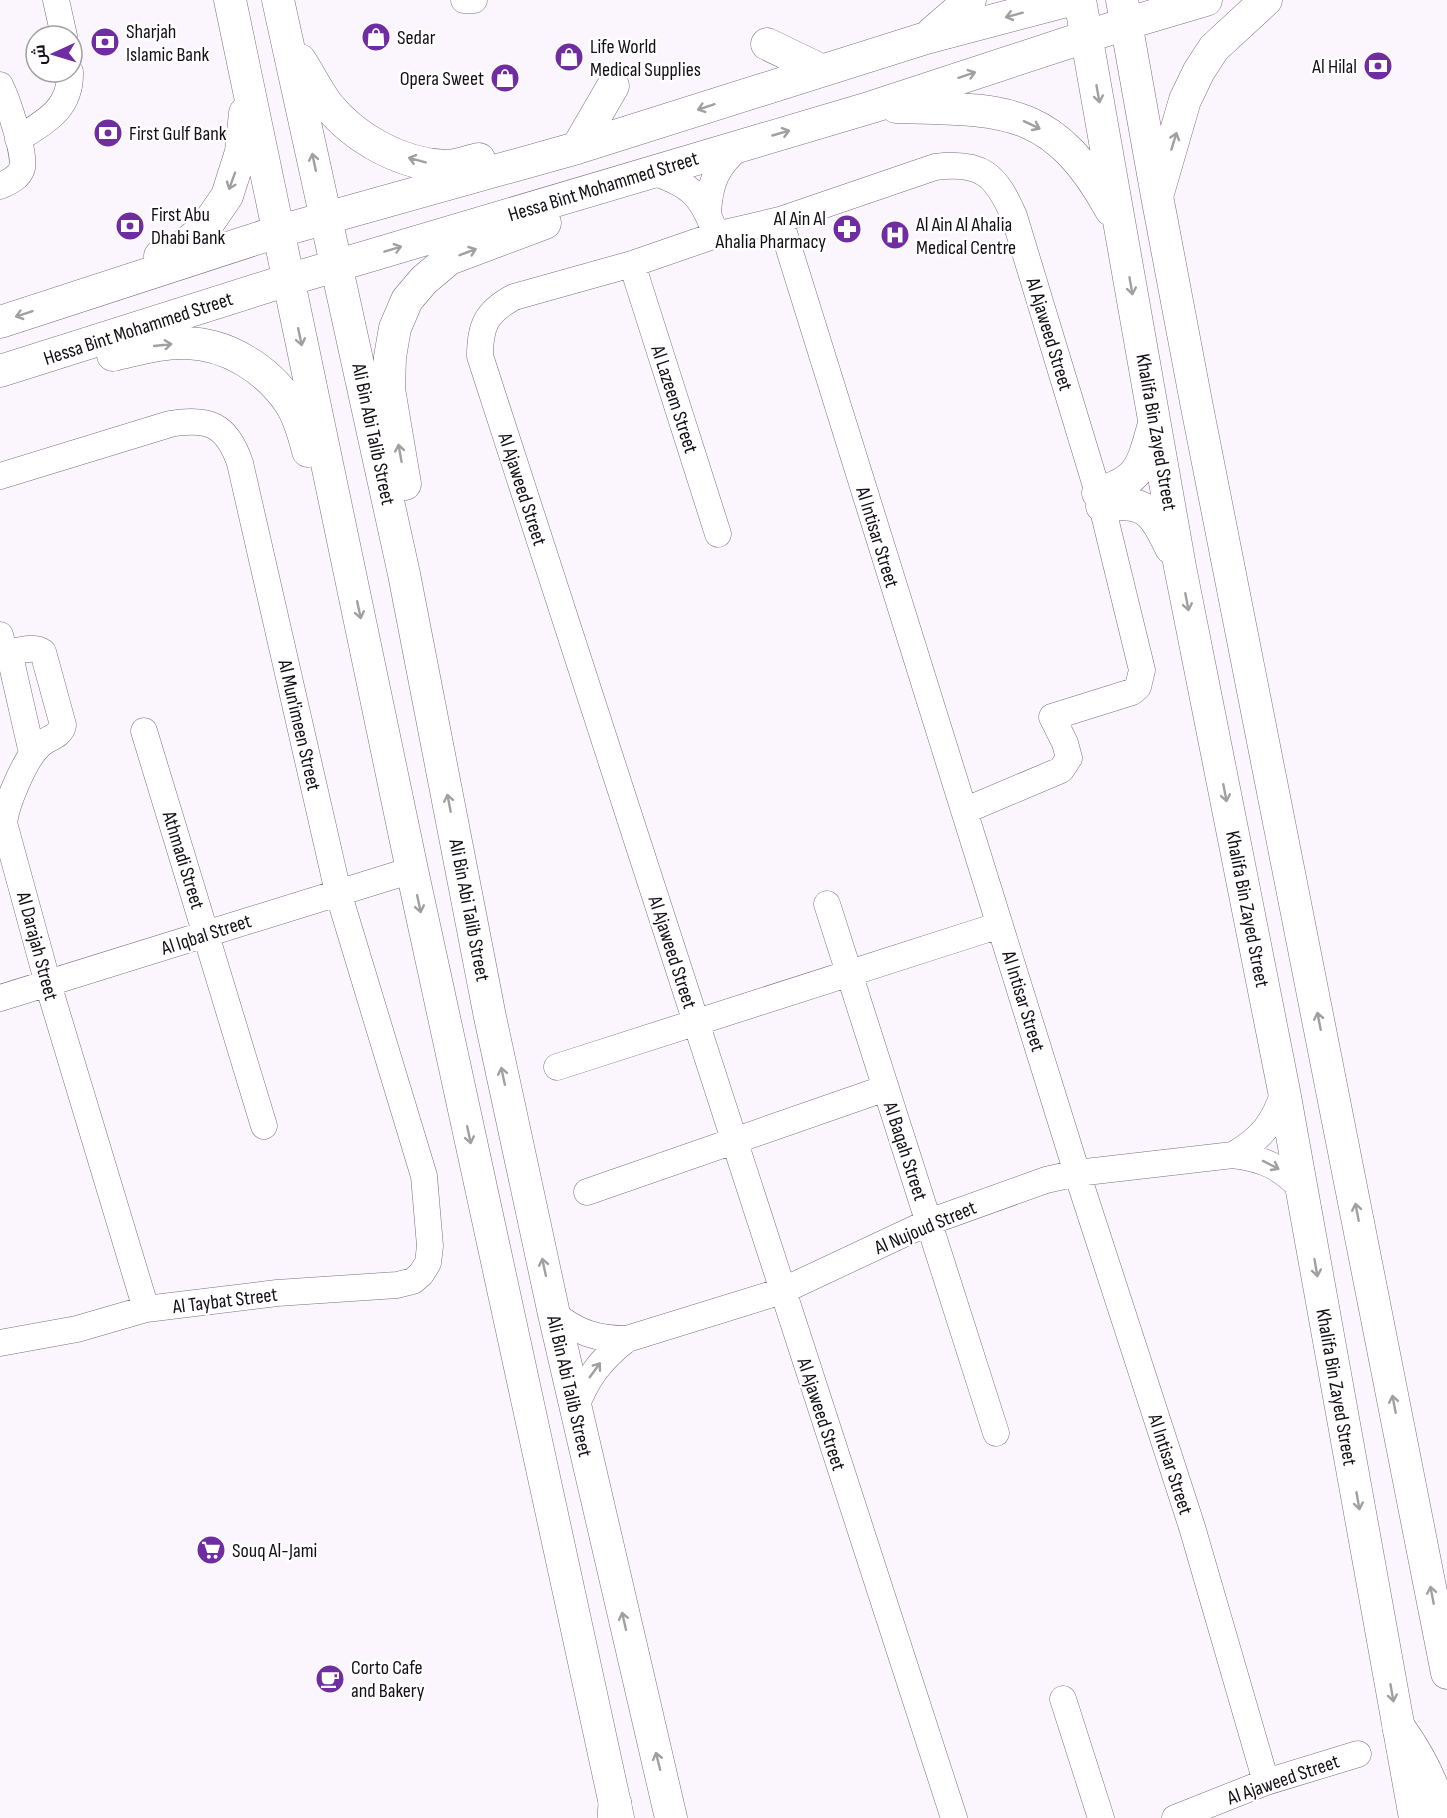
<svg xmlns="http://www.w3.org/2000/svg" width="1447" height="1818" font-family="'Sofia Sans Condensed',Cairo,sans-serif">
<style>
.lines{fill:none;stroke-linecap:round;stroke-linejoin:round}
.minor-casing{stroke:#7c6e80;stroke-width:27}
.major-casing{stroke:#7c6e80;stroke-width:33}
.highway-casing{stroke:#7c6e80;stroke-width:34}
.minor{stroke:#fff;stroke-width:26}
.major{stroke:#fff;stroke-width:32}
.highway{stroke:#fff;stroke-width:33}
.oneway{stroke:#a19fa2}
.labels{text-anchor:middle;stroke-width:5;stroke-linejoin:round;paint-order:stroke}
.poi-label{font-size:20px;fill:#140f16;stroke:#fff;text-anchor:start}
.street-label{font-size:20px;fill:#140f16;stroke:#fff}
</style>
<rect width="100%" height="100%" fill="#fbf5fd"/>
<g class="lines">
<g class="minor-casing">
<path id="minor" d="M 56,0 L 64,36
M 464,0 L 474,0
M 0,85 C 7,99 26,154 22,168 C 19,178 9,182 0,186
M 18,139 C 46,121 71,109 70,72
M 652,172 C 691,184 703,197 716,235
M 708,212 C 710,181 717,166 741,145
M 780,220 L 1077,1173 L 1192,1527 L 1266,1782
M 632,264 L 718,534
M 0,476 L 170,424 C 209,417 227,425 240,463 L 338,892 L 424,1176 L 430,1246 L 428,1263 L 421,1274 L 413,1281 L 397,1285 L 277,1293 L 146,1309 L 77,1329 L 0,1343
M 0,635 L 3,647 L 9,652 C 20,651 34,645 43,652 L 63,725 C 61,737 46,738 39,746 C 25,759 6,804 4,823 L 48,984 L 146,1309
M 9,652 L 32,753
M 144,731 L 264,1126
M 827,904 L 996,1433
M 0,998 L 412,870
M 557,1067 L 1000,925
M 1233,1155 C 1262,1138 1274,1123 1284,1091
M 587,1192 L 886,1088
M 554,1314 C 579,1333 596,1339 627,1339 L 782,1291 L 929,1222 L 1046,1180 L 1077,1173 L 1233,1155 C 1265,1159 1280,1167 1302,1189
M 575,1409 C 587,1378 600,1360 627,1339
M 1063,1699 L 1101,1818
M 954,1818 L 480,356 C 480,326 486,312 514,297 L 632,264 L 716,235 L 780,220 L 935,167 C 982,161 996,175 1014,216 L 1102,506 L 1142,670 L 1138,687 L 1132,692 L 1052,717 L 1065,743 L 1069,758 L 1061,770 L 964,811
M 1175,1818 L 1266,1782 L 1358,1754"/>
</g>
<g class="major-casing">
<path id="major" d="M 230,0 L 412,870 L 618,1818
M 278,0 L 404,574 L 490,1017 L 554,1314 L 671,1818
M 1080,0 L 1180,567 L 1284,1091 L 1415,1818
M 1122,0 L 1157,196 L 1197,407 L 1447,1673
M 932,33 L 970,0
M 767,44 L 821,70
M 300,60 C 309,74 317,90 327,104 C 355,139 402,165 447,166 C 457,166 469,161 479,159
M 896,107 C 1004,110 1053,105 1111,210
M 577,148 L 613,86
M 1158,193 L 1185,100 L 1199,71 L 1214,48 L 1266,0
M 160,256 L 180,249 L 205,228 L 227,196 L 241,152 L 245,113
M 0,322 L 280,231 L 577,148 L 926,38 L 1070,0
M 113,355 C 136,350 162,342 186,343 C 228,344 267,369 290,403 C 299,417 304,435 308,451
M 0,371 L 288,280 L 872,107 L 1125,24 L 1206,0
M 405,484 L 389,389 L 390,357 L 395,328 L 407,300 L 424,280 L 449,259 L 545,223
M 1098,493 C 1142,480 1142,465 1154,424
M 1102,506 C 1146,499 1153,511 1171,548"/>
</g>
<g class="highway-casing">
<path id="highway" d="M 1399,1728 C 1419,1756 1434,1784 1442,1818
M 614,1818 L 615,1804"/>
</g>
<use href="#minor" class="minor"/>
<use href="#major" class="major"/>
<use href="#highway" class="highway"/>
</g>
<defs><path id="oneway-shaft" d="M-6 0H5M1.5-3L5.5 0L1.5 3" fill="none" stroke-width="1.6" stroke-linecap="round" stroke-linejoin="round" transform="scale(1.5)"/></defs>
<g class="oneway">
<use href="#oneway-shaft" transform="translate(1014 15) rotate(165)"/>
<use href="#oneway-shaft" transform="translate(967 75) rotate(-18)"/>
<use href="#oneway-shaft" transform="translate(1098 94) rotate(80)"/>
<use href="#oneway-shaft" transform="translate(706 107) rotate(162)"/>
<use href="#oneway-shaft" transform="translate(1032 125) rotate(25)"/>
<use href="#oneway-shaft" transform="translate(781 133) rotate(-16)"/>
<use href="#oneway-shaft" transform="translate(1174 141) rotate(-73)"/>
<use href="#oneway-shaft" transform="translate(417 160) rotate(-165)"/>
<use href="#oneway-shaft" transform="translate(314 162) rotate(-102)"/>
<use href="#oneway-shaft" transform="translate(232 181) rotate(110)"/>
<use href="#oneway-shaft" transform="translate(393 249) rotate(-17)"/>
<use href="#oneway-shaft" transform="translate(468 252) rotate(-21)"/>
<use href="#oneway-shaft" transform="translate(1131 286) rotate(80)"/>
<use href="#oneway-shaft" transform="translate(24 314) rotate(162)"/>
<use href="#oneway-shaft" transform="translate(300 337) rotate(78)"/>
<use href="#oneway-shaft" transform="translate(163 345) rotate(-6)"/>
<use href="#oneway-shaft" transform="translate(400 453) rotate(-100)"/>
<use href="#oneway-shaft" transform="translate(1187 602) rotate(79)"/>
<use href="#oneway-shaft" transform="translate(359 610) rotate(78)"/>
<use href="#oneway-shaft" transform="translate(1225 793) rotate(79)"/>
<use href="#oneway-shaft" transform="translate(449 803) rotate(-101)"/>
<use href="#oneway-shaft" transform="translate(419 904) rotate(78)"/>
<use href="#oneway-shaft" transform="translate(1319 1021) rotate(-101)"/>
<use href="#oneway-shaft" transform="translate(503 1076) rotate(-102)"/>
<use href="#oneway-shaft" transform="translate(469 1135) rotate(78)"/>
<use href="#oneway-shaft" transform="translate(1271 1165) rotate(27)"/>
<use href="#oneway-shaft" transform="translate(1357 1212) rotate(-101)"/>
<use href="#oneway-shaft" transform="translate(544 1267) rotate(-102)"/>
<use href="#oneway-shaft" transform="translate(1316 1268) rotate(80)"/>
<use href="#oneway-shaft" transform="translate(595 1370) rotate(-54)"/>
<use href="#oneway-shaft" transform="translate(1394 1404) rotate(-101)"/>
<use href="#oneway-shaft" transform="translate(1358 1501) rotate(80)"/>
<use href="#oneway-shaft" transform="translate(1432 1595) rotate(-101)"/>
<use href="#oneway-shaft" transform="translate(624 1621) rotate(-103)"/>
<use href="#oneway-shaft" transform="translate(1392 1693) rotate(80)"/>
<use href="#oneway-shaft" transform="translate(658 1761) rotate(-104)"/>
</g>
<defs>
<g id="shop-disc" transform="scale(1.5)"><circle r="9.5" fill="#702da2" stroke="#fff"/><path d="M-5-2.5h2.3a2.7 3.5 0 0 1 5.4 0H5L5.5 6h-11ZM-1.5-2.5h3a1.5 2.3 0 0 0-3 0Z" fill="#fff"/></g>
<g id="bank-disc" transform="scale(1.5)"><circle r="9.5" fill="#702da2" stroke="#fff"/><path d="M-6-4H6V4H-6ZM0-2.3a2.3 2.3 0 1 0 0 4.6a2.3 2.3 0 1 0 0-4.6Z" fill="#fff"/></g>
<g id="pharmacy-disc" transform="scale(1.5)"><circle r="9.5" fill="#702da2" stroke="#fff"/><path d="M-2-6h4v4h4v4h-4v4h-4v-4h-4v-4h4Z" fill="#fff"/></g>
<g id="hospital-disc" transform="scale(1.5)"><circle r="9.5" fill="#702da2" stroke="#fff"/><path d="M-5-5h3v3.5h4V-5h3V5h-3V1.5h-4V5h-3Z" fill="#fff"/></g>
<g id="supermarket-disc" transform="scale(1.5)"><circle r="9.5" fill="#702da2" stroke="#fff"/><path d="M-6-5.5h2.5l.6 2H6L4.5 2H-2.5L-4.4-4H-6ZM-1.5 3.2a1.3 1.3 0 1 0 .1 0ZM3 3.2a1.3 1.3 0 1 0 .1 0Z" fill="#fff"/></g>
<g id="cafe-disc" transform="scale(1.5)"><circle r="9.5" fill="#702da2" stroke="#fff"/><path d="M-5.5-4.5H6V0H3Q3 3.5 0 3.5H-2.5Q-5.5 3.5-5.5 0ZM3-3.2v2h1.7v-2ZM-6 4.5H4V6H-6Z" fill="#fff"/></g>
</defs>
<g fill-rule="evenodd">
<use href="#shop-disc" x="376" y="37"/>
<use href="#bank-disc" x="105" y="42"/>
<use href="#shop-disc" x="569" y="57"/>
<use href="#bank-disc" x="1378" y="66"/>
<use href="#shop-disc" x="505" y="78"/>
<use href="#bank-disc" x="108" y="133"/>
<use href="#bank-disc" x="130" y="226"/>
<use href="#pharmacy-disc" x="847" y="229"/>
<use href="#hospital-disc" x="895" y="235"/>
<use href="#supermarket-disc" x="211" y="1550"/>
<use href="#cafe-disc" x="330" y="1679"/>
</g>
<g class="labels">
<g class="poi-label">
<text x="126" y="38">Sharjah<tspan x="126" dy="23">Islamic Bank</tspan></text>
<text x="397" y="44">Sedar</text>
<text x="590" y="53">Life World<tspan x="590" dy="23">Medical Supplies</tspan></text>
<text x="1357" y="73" text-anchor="end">Al Hilal</text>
<text x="484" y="85" text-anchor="end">Opera Sweet</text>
<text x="129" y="140">First Gulf Bank</text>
<text x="151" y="221">First Abu<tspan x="151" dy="23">Dhabi Bank</tspan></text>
<text x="826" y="225" text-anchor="end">Al Ain Al<tspan x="826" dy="23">Ahalia Pharmacy</tspan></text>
<text x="916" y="231">Al Ain Al Ahalia<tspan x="916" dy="23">Medical Centre</tspan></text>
<text x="232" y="1557">Souq Al-Jami</text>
<text x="351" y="1674">Corto Cafe<tspan x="351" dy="23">and Bakery</tspan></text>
</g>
<g class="street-label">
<text transform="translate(603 186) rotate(-17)" y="7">Hessa Bint Mohammed Street</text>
<text transform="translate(138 328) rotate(-18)" y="7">Hessa Bint Mohammed Street</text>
<text transform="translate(1050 334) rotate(73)" y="7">Al Ajaweed Street</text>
<text transform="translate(675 399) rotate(72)" y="7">Al Lazeem Street</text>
<text transform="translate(1157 432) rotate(80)" y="7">Khalifa Bin Zayed Street</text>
<text transform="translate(374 434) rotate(78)" y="7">Ali Bin Abi Talib Street</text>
<text transform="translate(523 489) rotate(72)" y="7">Al Ajaweed Street</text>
<text transform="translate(878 537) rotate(73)" y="7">Al Intisar Street</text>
<text transform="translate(300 725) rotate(77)" y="7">Al Mun'imeen Street</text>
<text transform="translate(184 860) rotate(73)" y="7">Athmadi Street</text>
<text transform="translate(1248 909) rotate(79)" y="7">Khalifa Bin Zayed Street</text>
<text transform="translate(470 910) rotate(79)" y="7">Ali Bin Abi Talib Street</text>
<text transform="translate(206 934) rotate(-18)" y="7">Al Iqbal Street</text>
<text transform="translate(38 946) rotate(75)" y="7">Al Darajah Street</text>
<text transform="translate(673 952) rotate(72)" y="7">Al Ajaweed Street</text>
<text transform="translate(1024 1001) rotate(73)" y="7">Al Intisar Street</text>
<text transform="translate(906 1151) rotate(72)" y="7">Al Baqah Street</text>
<text transform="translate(925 1227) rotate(-23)" y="7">Al Nujoud Street</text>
<text transform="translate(225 1300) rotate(-7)" y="7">Al Taybat Street</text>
<text transform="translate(570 1386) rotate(77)" y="7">Ali Bin Abi Talib Street</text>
<text transform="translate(1337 1387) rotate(80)" y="7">Khalifa Bin Zayed Street</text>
<text transform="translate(822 1414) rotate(72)" y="7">Al Ajaweed Street</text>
<text transform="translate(1171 1464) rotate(72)" y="7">Al Intisar Street</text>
<text transform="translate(1283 1779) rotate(-19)" y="7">Al Ajaweed Street</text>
</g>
</g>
<g transform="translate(54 54) rotate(266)"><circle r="28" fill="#ffffff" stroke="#a19fa2" stroke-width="1.5"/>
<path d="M0-4.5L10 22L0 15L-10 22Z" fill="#702da2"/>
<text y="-9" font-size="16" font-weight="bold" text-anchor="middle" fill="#140f16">ش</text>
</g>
</svg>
